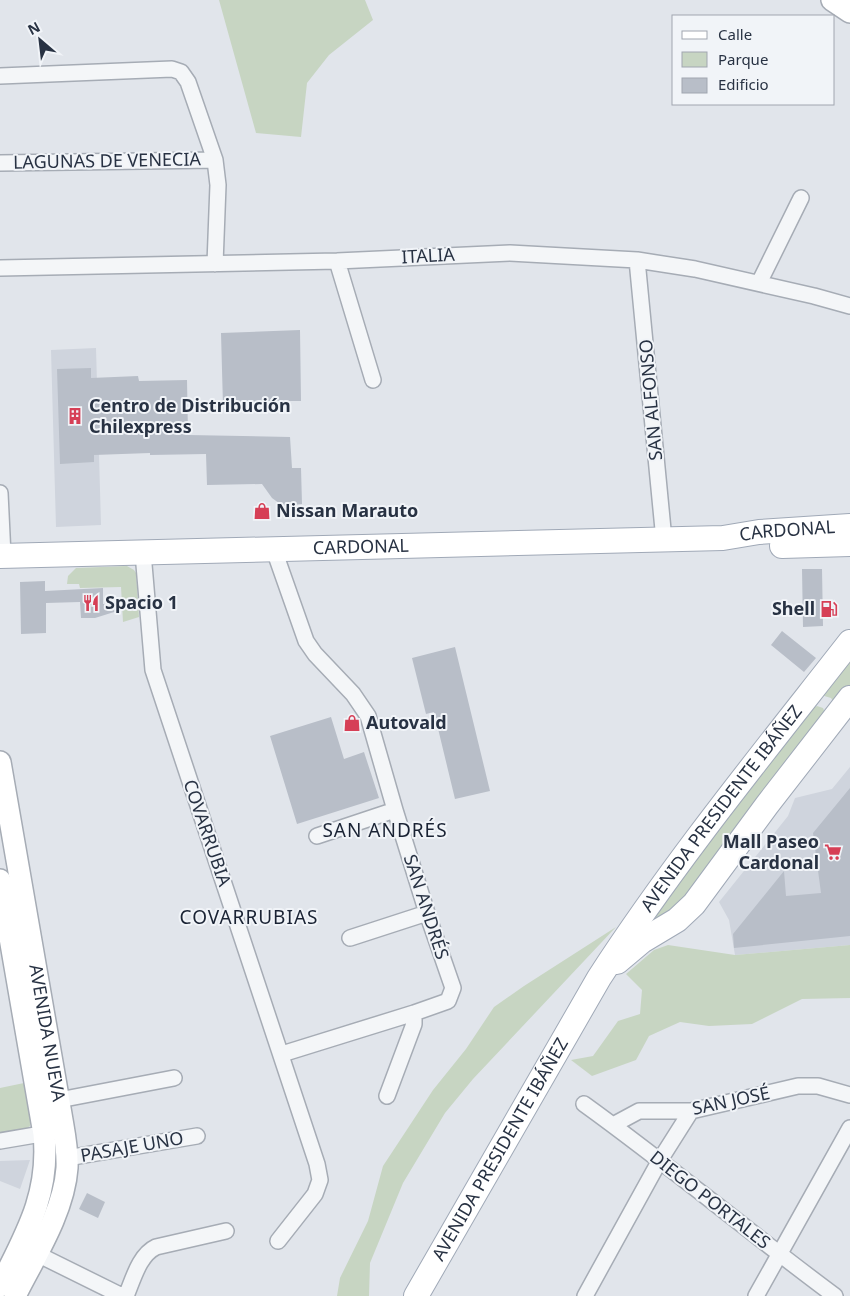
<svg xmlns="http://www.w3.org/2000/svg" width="850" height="1296" font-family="'Noto Sans',sans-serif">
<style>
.built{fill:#cfd4dd}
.green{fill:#c7d5c2}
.building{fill:#b8bec8}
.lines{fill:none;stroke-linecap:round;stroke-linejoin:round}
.street-casing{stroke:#a6acb5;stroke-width:18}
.secondary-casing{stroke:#a6acb5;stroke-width:24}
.primary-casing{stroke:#a0a9b7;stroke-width:26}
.street{stroke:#f4f6f8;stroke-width:15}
.secondary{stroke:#fff;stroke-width:21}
.primary{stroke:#fff;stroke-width:24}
.labels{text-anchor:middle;stroke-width:4;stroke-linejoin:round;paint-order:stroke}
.street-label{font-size:18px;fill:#283243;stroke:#f1f4f8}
.poi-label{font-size:18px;font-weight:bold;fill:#283243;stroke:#f1f4f8;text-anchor:start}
.neighbourhood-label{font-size:19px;letter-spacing:1px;fill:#1a2334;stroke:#f1f4f8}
</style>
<rect width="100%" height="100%" fill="#e1e5eb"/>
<path class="built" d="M 96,348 L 101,525 L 56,527 L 51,350 Z
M 850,767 L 850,945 L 735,955 L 729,920 L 719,902 L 788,816 L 795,798 L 832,789 Z
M 30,1160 L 20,1189 L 0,1181 L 0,1161 Z"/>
<path class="green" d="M 219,0 L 365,0 L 373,20 L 329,55 L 307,83 L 301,137 L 256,133 Z
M 127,566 L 134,570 L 136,573 L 139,617 L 123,622 L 121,587 L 80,588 L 79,584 L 67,584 L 68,576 L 76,568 Z
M 850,652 L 850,687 L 835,704 L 831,698 L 821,695 Z
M 817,706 L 823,708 L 826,715 L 683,903 L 655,922 L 656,913 L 662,901 L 813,708 Z
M 616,927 L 473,1079 L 445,1113 L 403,1183 L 370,1263 L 369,1296 L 337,1296 L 340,1278 L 368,1221 L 383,1166 L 433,1090 L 466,1049 L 494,1007 L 524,986 Z
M 668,945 L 735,955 L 850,945 L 850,998 L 802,999 L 752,1024 L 709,1026 L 680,1022 L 649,1036 L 636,1060 L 592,1076 L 571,1060 L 593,1056 L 618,1021 L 640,1014 L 642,990 L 626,974 L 654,950 Z
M 24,1083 L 31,1121 L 30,1126 L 23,1131 L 0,1135 L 0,1088 Z"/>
<path class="building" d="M 300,330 L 301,401 L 257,401 L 257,404 L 223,406 L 221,333 Z
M 91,368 L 91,378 L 138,376 L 139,381 L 187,380 L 188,435 L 290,437 L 292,468 L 301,468 L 302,504 L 283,506 L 272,498 L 262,484 L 207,485 L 206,454 L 150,455 L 150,453 L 94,455 L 94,462 L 60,464 L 57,369 Z
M 802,569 L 822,569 L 823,626 L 803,627 Z
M 45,581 L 45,591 L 103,588 L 103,604 L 129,604 L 130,607 L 95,618 L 81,618 L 80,602 L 46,603 L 46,633 L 21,634 L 20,582 Z
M 782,631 L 816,658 L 804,672 L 771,645 Z
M 455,647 L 490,791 L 455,799 L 434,712 L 426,714 L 412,658 Z
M 331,717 L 344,759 L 364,752 L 379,798 L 297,824 L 270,736 Z
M 850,788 L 850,936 L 734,948 L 733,934 L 784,871 L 786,896 L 821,893 L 813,833 Z
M 87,1193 L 105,1202 L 98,1218 L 79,1209 Z"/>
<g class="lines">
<g class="street-casing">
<path id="street" d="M 0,76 L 172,69 L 181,72 L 188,82 L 215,160 L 218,185 L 215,264
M 0,163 L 215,160
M 637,260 L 664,540
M 337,261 L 373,380
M 0,268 L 337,261 L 510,253 L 637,260 L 695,269 L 814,296 L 850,306
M 759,283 L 801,198
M 0,493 L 3,556
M 274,550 L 306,641 L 315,654 L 353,694 L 368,716 L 395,810 L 427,913 L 453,988 L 448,1001 L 414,1013 L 282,1054
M 143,553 L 153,670 L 317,1164 L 320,1180 L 315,1194 L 278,1241
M 317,836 L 395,810
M 350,938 L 427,913
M 387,1096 L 414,1024 L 414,1013
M 59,1100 L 174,1078
M 584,1104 C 670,1166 750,1233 835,1296
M 613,1125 L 639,1111 L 691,1111 L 798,1086 L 818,1086 L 850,1095
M 0,1141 L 53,1132
M 67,1158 L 197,1136
M 29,1250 L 122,1296
M 126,1296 C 133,1280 139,1255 156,1247 L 226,1231
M 585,1296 L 660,1160 L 691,1111
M 756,1296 L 850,1128"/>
</g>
<g class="secondary-casing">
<g id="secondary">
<path d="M 832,0 L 850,12"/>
<path id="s1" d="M 0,762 L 61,1114 C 64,1132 68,1150 67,1168 C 64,1212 34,1258 15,1296"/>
<path d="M 0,880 L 44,1134 C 50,1194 26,1234 0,1286"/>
</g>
</g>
<g class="primary-casing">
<g id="primary">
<path d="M 782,546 L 850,544"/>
<path id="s2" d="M 0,556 L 723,538 L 759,532 L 850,526"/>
<path d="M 617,962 L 642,941 L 677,920 L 694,904 L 767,805 L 850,698"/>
<path id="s3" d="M 416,1296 L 599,978 C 675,861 764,752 850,642"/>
</g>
</g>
<use href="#street" class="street"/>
<use href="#secondary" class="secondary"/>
<use href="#primary" class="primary"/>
</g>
<defs>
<g id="building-bare" transform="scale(1.35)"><path d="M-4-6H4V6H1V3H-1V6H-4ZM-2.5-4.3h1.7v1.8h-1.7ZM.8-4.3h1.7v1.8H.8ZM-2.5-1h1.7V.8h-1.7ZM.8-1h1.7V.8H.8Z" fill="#d63f56" stroke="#f1f4f8" stroke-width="2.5" paint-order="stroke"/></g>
<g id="shop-bare" transform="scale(1.35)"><path d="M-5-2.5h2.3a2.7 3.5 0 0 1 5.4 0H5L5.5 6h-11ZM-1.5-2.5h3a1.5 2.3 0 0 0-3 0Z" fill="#d63f56" stroke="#f1f4f8" stroke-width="2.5" paint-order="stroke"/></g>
<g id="restaurant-bare" transform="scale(1.35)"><path d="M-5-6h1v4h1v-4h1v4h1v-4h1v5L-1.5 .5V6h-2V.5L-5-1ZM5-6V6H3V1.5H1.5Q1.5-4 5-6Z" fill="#d63f56" stroke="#f1f4f8" stroke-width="2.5" paint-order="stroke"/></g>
<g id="fuel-bare" transform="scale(1.35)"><path d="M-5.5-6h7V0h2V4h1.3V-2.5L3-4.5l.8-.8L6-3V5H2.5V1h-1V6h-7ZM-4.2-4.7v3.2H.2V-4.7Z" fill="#d63f56" stroke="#f1f4f8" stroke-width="2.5" paint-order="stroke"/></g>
<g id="supermarket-bare" transform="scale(1.35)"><path d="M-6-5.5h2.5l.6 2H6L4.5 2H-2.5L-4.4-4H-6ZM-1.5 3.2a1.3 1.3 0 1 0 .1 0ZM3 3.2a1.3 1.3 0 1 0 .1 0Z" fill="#d63f56" stroke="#f1f4f8" stroke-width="2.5" paint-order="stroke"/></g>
</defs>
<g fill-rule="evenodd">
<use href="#building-bare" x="75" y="416"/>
<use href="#shop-bare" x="262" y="511"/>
<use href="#restaurant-bare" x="91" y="603"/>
<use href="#fuel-bare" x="829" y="609"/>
<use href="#shop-bare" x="352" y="723"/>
<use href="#supermarket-bare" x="833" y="852"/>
</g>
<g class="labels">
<g class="street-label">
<text transform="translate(107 161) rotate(-1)" y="6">LAGUNAS DE VENECIA</text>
<text transform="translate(428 256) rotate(-3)" y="6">ITALIA</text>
<text transform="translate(651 400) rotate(-95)" y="6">SAN ALFONSO</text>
<text dy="6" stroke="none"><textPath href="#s2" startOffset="788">CARDONAL</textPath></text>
<text dy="6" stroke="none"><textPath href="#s2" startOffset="361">CARDONAL</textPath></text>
<text dy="6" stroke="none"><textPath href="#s3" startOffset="576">AVENIDA PRESIDENTE IBÁÑEZ</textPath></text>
<text transform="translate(207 833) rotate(71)" y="6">COVARRUBIA</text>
<text transform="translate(426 907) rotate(72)" y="6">SAN ANDRÉS</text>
<text dy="6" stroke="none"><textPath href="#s1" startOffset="275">AVENIDA NUEVA</textPath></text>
<text transform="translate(731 1101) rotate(-12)" y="6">SAN JOSÉ</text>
<text transform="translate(132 1147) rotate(-10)" y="6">PASAJE UNO</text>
<text dy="6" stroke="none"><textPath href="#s3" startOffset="169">AVENIDA PRESIDENTE IBÁÑEZ</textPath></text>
<text transform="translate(710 1200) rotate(38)" y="6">DIEGO PORTALES</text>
</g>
<g class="poi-label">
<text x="89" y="412">Centro de Distribución<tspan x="89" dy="21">Chilexpress</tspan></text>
<text x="276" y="517">Nissan Marauto</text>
<text x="105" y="609">Spacio 1</text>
<text x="815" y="615" text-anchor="end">Shell</text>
<text x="366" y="729">Autovald</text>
<text x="819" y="848" text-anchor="end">Mall Paseo<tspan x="819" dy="21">Cardonal</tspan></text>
</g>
<g class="neighbourhood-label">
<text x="385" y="837">SAN ANDRÉS</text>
<text x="249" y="924">COVARRUBIAS</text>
</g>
</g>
<rect x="672" y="15" width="162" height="90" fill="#f1f4f8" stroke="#a1a6b0"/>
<rect x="682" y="31" width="25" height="8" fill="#ffffff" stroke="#a1a6b0"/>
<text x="718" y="40" font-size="15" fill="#283243">Calle</text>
<rect x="682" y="52" width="25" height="15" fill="#c7d5c2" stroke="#a1a6b0"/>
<text x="718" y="65" font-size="15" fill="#283243">Parque</text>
<rect x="682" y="78" width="25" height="15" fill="#b8bec8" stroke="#a1a6b0"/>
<text x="718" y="90" font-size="15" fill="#283243">Edificio</text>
<g transform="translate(40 40) rotate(332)" stroke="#f1f4f8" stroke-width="4" paint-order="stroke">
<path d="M0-4L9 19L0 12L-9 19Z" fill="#283243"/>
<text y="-8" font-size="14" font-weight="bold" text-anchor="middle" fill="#283243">N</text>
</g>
</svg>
